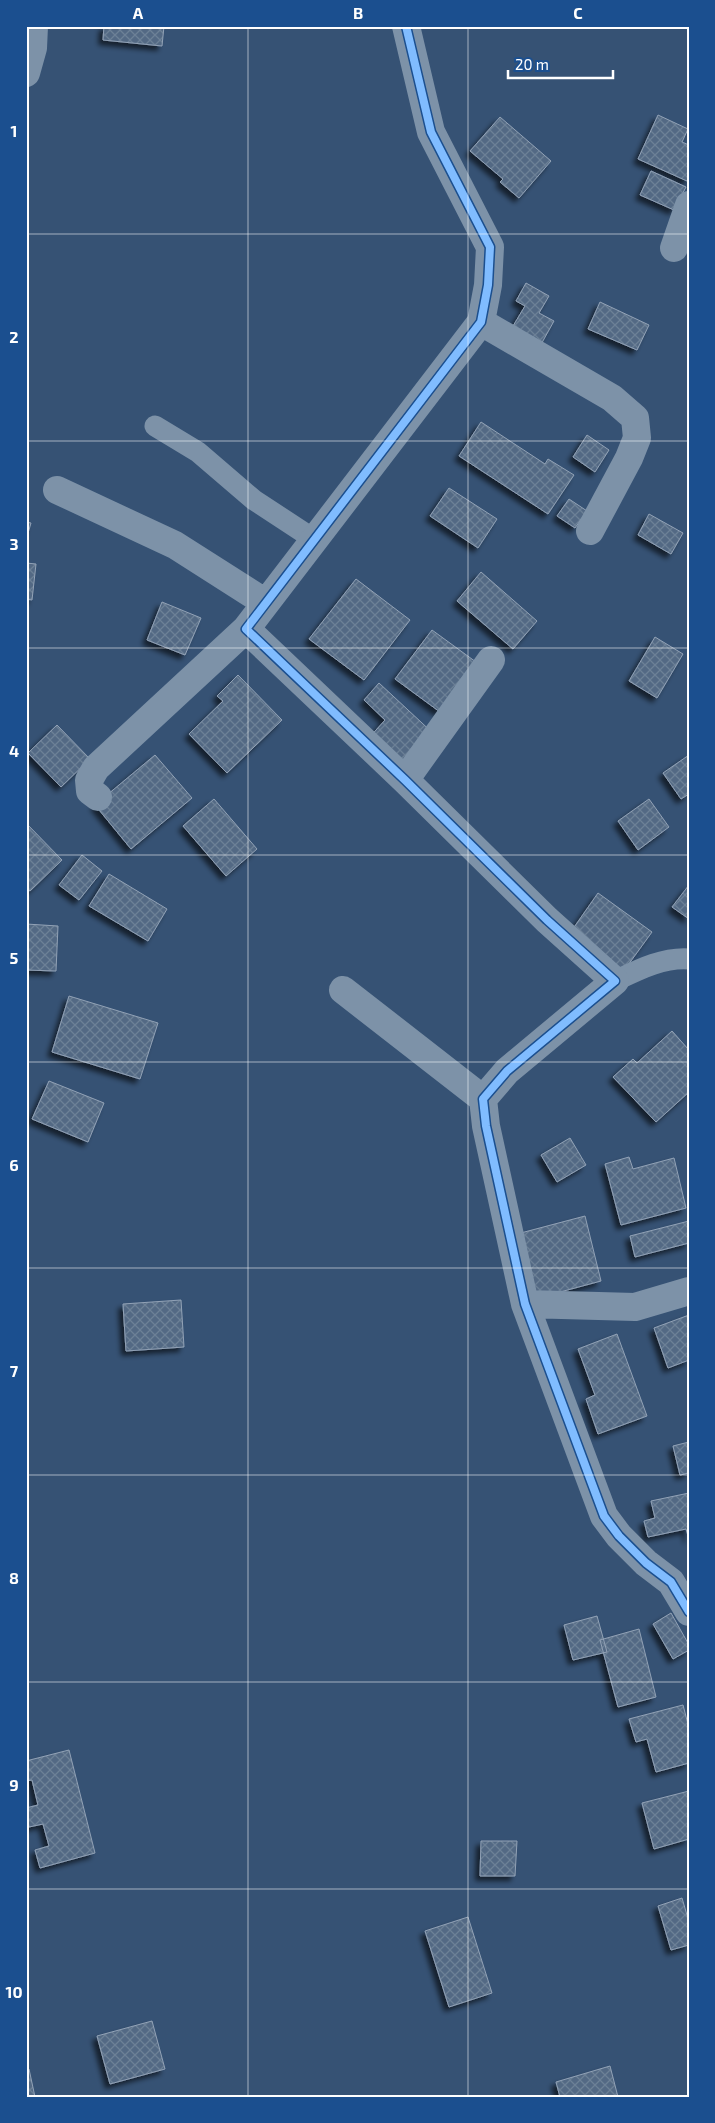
<svg xmlns="http://www.w3.org/2000/svg" width="715" height="2123" font-family="'Exo 2',sans-serif">
<style>
.building{fill:url(#building-cross-hatch);stroke:#92a2b6;filter:url(#shadow)}
.lines{fill:none;stroke-linecap:round;stroke-linejoin:round}
.lane{stroke:#7d92a8;stroke-width:21}
.street{stroke:#7d92a8;stroke-width:28}
.cycleway-casing{stroke:#1b4f8f;stroke-width:11}
.cycleway{stroke:#80bcff;stroke-width:8}
.grid{fill:none;stroke:#fff;stroke-width:1;stroke-opacity:0.55}
.neatline{fill:none;stroke:#fff;stroke-width:2}
.grid-label{font-size:16px;text-anchor:middle;font-weight:bold;fill:#fff}
</style>
<defs>
<pattern id="building-cross-hatch" width="8" height="8" patternUnits="userSpaceOnUse" patternTransform="scale(1.25)"><rect width="8" height="8" fill="#526984"/><path d="M0 0l8 8M0 8l8-8" fill="none" stroke="#6c8096"/></pattern>
<filter id="shadow"><feDropShadow dx="-4.5" dy="4.5" stdDeviation="2.5" flood-color="#0009"/></filter>
</defs>
<rect width="100%" height="100%" fill="#365274"/>
<path class="building" d="M 104,26 L 164,26 L 162,46 L 103,40 Z
M 658,115 L 688,129 L 682,142 L 689,145 L 689,177 L 687,181 L 638,159 Z
M 500,117 L 551,161 L 519,198 L 500,182 L 503,179 L 470,151 Z
M 651,171 L 686,187 L 674,210 L 640,195 Z
M 526,283 L 549,296 L 539,313 L 554,321 L 539,348 L 510,331 L 525,306 L 516,301 Z
M 600,302 L 649,325 L 637,350 L 588,329 Z
M 481,422 L 545,464 L 548,459 L 574,475 L 548,514 L 459,456 Z
M 587,435 L 609,450 L 595,472 L 573,457 Z
M 449,488 L 497,519 L 478,548 L 430,516 Z
M 569,499 L 587,511 L 575,528 L 557,516 Z
M 649,514 L 683,533 L 671,554 L 638,535 Z
M 26,522 L 31,523 L 26,540 Z
M 26,563 L 36,564 L 32,600 L 26,599 Z
M 481,572 L 537,621 L 513,649 L 457,601 Z
M 356,579 L 410,620 L 364,680 L 309,639 Z
M 162,602 L 201,618 L 185,655 L 147,640 Z
M 432,630 L 476,662 L 440,712 L 395,679 Z
M 655,637 L 683,654 L 657,698 L 629,681 Z
M 238,675 L 282,720 L 227,773 L 189,734 L 223,701 L 217,696 Z
M 379,683 L 436,736 L 403,771 L 368,739 L 385,720 L 364,700 Z
M 57,725 L 90,759 L 61,787 L 28,753 Z
M 155,755 L 192,798 L 131,849 L 95,805 Z
M 689,755 L 689,794 L 681,799 L 663,773 Z
M 214,799 L 257,849 L 226,876 L 183,826 Z
M 649,799 L 669,827 L 638,850 L 618,821 Z
M 26,823 L 62,860 L 30,891 L 26,888 Z
M 82,855 L 102,871 L 79,900 L 59,885 Z
M 109,874 L 167,909 L 148,941 L 89,906 Z
M 689,885 L 689,919 L 672,907 Z
M 598,893 L 652,932 L 623,972 L 570,933 Z
M 26,924 L 58,926 L 56,971 L 26,970 Z
M 69,996 L 158,1023 L 140,1079 L 52,1052 Z
M 672,1031 L 689,1050 L 689,1092 L 656,1122 L 613,1077 L 633,1059 L 637,1063 Z
M 49,1081 L 104,1103 L 88,1142 L 32,1119 Z
M 570,1138 L 586,1165 L 557,1182 L 541,1155 Z
M 629,1157 L 633,1169 L 674,1158 L 686,1208 L 621,1225 L 605,1164 Z
M 585,1216 L 601,1281 L 534,1299 L 517,1234 Z
M 689,1221 L 689,1243 L 635,1257 L 630,1236 Z
M 181,1300 L 184,1347 L 126,1351 L 123,1304 Z
M 689,1315 L 689,1360 L 668,1368 L 654,1328 Z
M 617,1334 L 647,1416 L 598,1434 L 586,1399 L 595,1395 L 578,1349 Z
M 689,1442 L 689,1473 L 680,1475 L 673,1446 Z
M 689,1493 L 689,1539 L 686,1529 L 648,1537 L 644,1521 L 655,1518 L 651,1501 Z
M 671,1613 L 689,1645 L 689,1650 L 673,1659 L 653,1624 Z
M 597,1616 L 607,1652 L 573,1660 L 564,1625 Z
M 639,1629 L 656,1697 L 618,1707 L 600,1640 Z
M 683,1705 L 689,1728 L 689,1763 L 656,1772 L 647,1739 L 636,1742 L 629,1719 Z
M 69,1750 L 95,1853 L 40,1868 L 35,1850 L 49,1846 L 43,1824 L 29,1827 L 26,1808 L 38,1805 L 32,1780 L 26,1781 L 26,1761 Z
M 689,1791 L 689,1839 L 654,1849 L 642,1803 Z
M 481,1841 L 517,1841 L 515,1876 L 480,1876 Z
M 682,1898 L 689,1922 L 689,1945 L 671,1950 L 658,1906 Z
M 468,1917 L 492,1993 L 449,2007 L 425,1931 Z
M 152,2021 L 165,2069 L 110,2084 L 97,2036 Z
M 610,2066 L 618,2097 L 560,2097 L 556,2082 Z
M 29,2069 L 35,2097 L 26,2097 L 26,2070 Z"/>
<g class="lines">
<path class="lane" d="M 155,426 L 198,452 L 254,500 L 315,540
M 615,981 C 638,970 663,957 689,959"/>
<path class="street" d="M 406,26 L 431,132 L 490,247 L 488,285 L 481,322 L 246,629 L 405,780 L 547,920 L 615,981 L 507,1071 L 483,1099 L 486,1126 L 525,1304 L 604,1516 L 619,1536 L 646,1563 L 671,1582 L 689,1612
M 26,73 L 33,48 L 34,26
M 674,248 L 689,205
M 481,322 L 612,398 L 635,418 L 637,438 L 629,458 L 590,531
M 57,490 L 175,545 L 266,603
M 405,780 L 491,660
M 98,797 L 90,791 L 89,780 L 96,768 L 246,629
M 343,990 L 483,1099
M 525,1304 L 635,1307 L 689,1291"/>
<g class="cycleway-casing">
<path id="cycleway" d="M 406,26 L 431,132 L 490,247 L 488,285 L 481,322 L 246,629 L 405,780 L 547,920 L 615,981 L 507,1071 L 483,1099 L 486,1126 L 525,1304 L 604,1516 L 619,1536 L 646,1563 L 671,1582 L 689,1612"/>
</g>
<use href="#cycleway" class="cycleway"/>
</g>
<path class="grid" d="M 248,26 L 248,2097M 468,26 L 468,2097M 26,234 L 689,234M 26,441 L 689,441M 26,648 L 689,648M 26,855 L 689,855M 26,1062 L 689,1062M 26,1268 L 689,1268M 26,1475 L 689,1475M 26,1682 L 689,1682M 26,1889 L 689,1889"/>
<rect width="715" height="2123" fill="none" stroke="#1b4f8f" stroke-width="55"/>
<path d="M508 70v8h105v-8" fill="none" stroke="#ffffff" stroke-width="2.5"/>
<text x="515" y="70" font-size="15" fill="#ffffff" stroke="#1b4f8f" stroke-width="4" paint-order="stroke">20 m</text>
<rect x="28" y="28" width="660" height="2068" class="neatline"/>
<g class="grid-label">
<text x="138" y="19">A</text>
<text x="358" y="19">B</text>
<text x="578" y="19">C</text>
<text x="14" y="137">1</text>
<text x="14" y="343">2</text>
<text x="14" y="550">3</text>
<text x="14" y="757">4</text>
<text x="14" y="964">5</text>
<text x="14" y="1171">6</text>
<text x="14" y="1377">7</text>
<text x="14" y="1584">8</text>
<text x="14" y="1791">9</text>
<text x="14" y="1998">10</text>
</g>
</svg>
